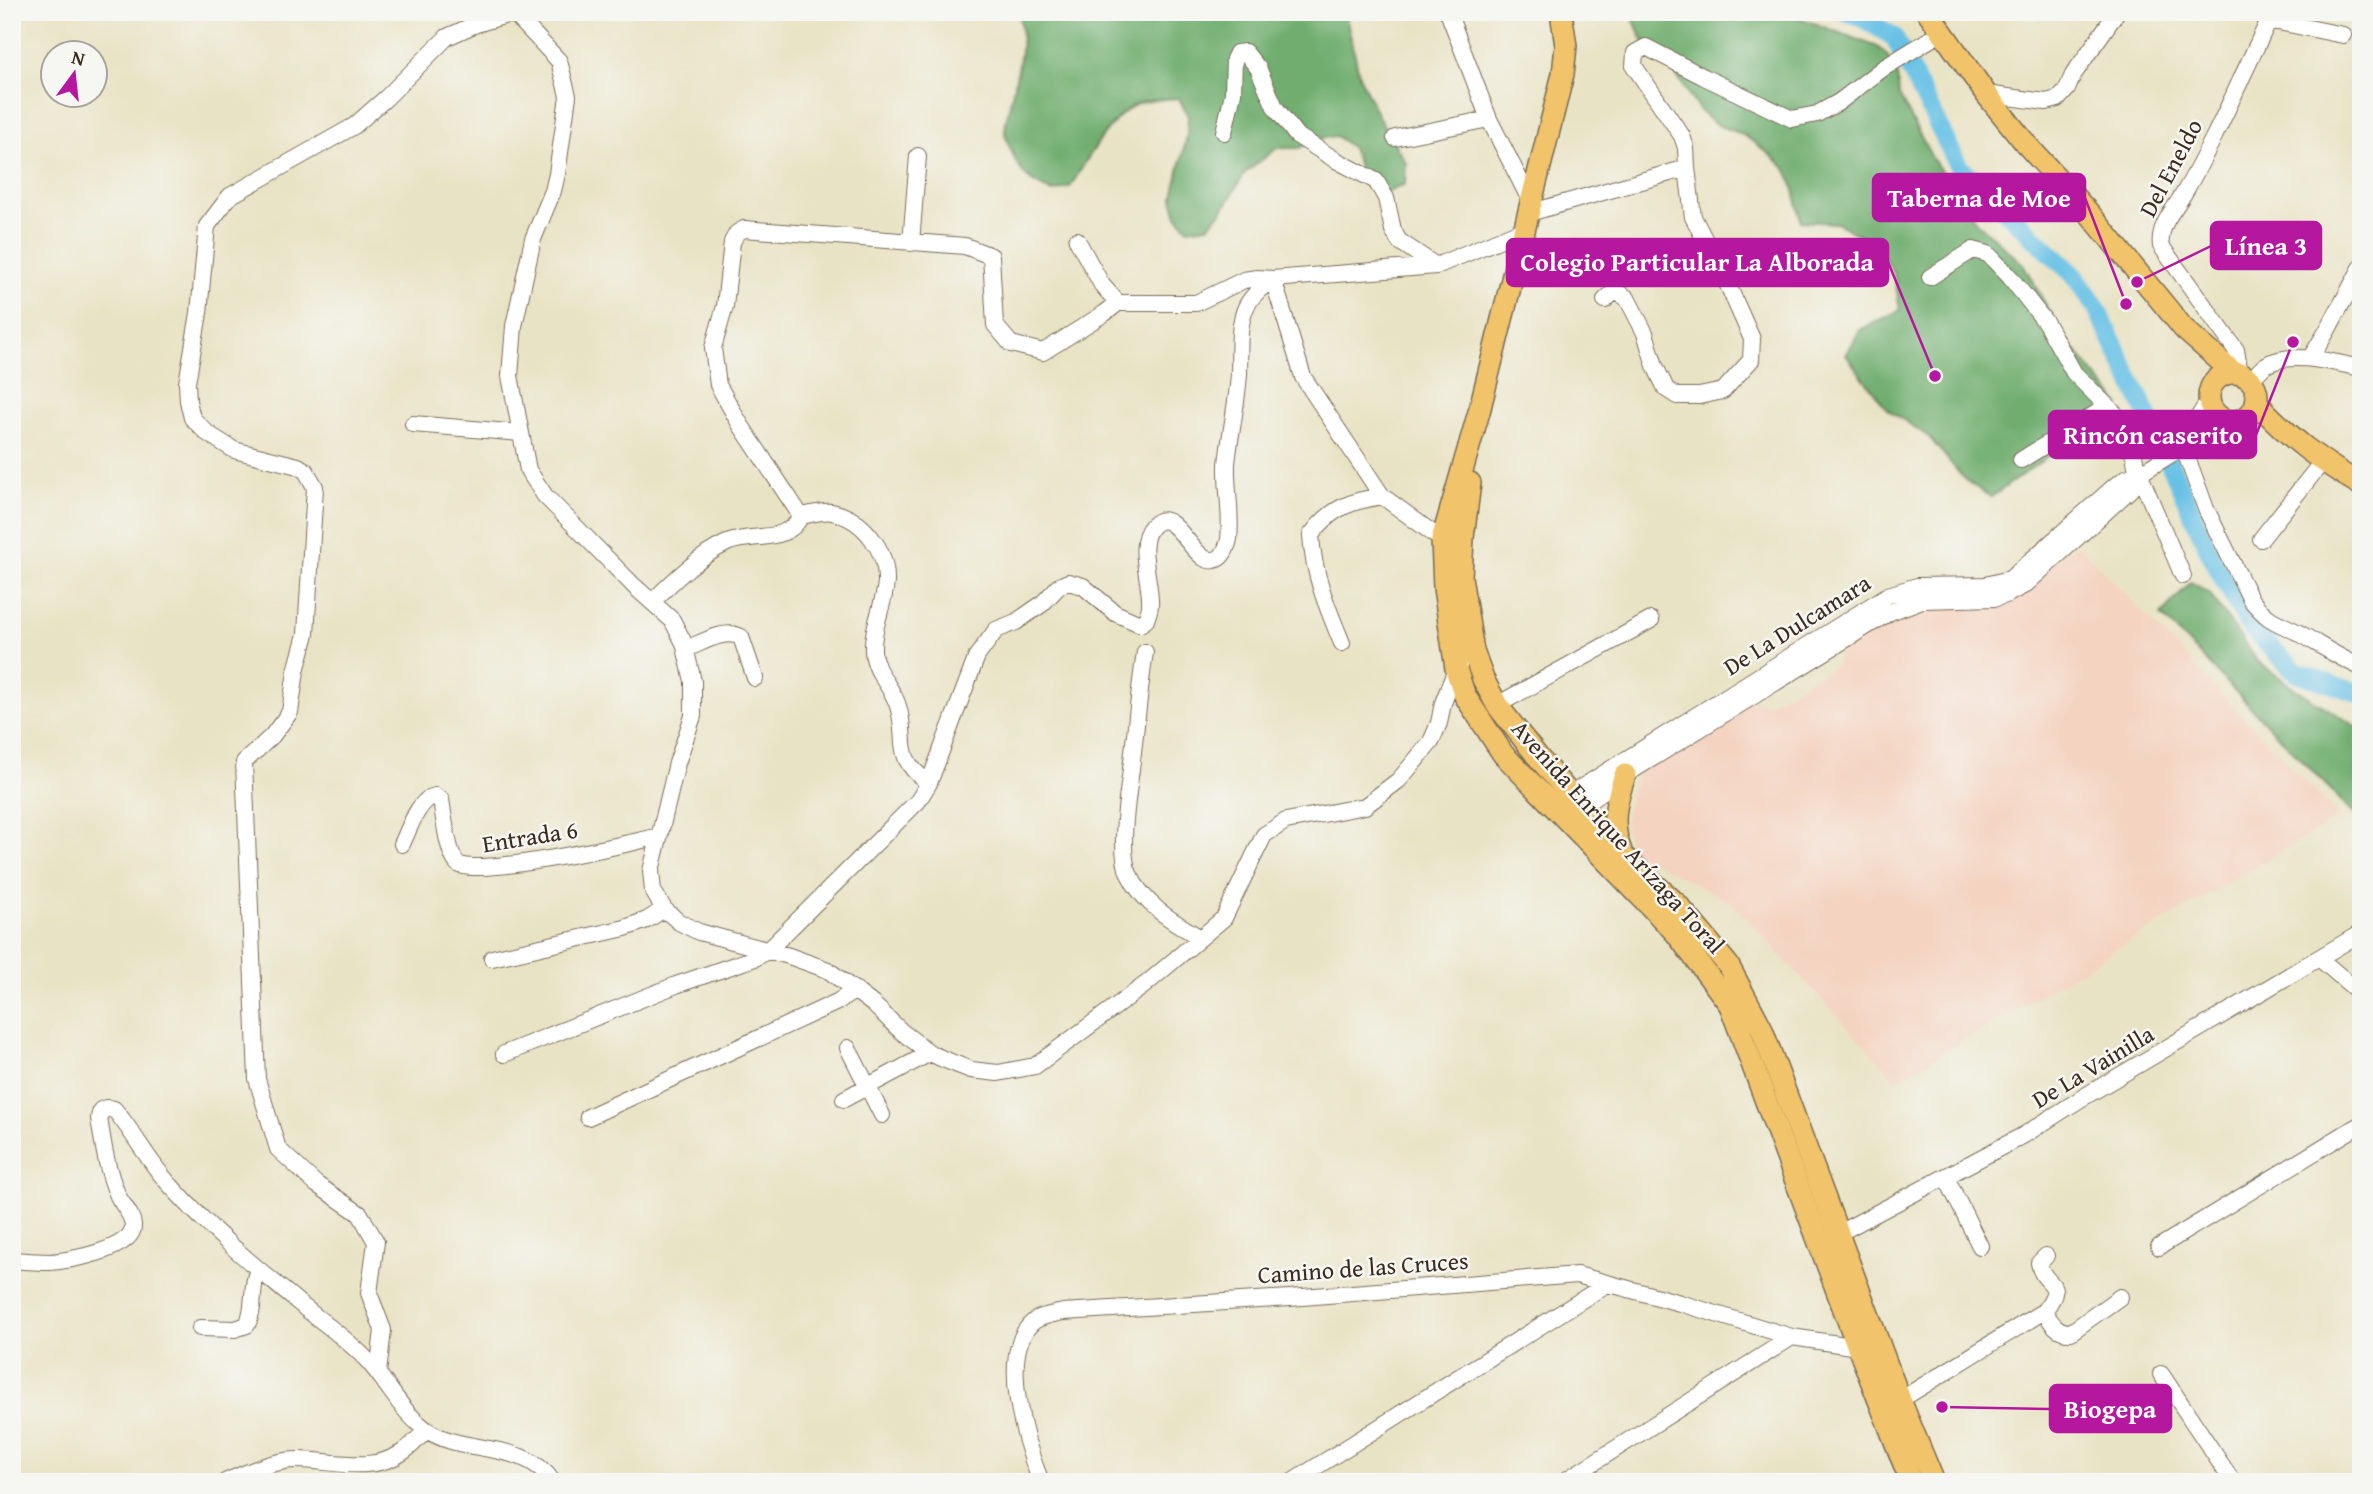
<svg xmlns="http://www.w3.org/2000/svg" width="2373" height="1494" font-family="'Gentium Book Plus',serif">
<style>
.built{fill:#f4d3c0}
.forest{fill:#6fad6e;stroke:#556c46;stroke-width:2}
.lines{fill:none;stroke-linecap:round;stroke-linejoin:round}
.river{stroke:#68c1e5;stroke-width:19}
.minor-casing{stroke:#786b58;stroke-width:18}
.major-casing{stroke:#786b58;stroke-width:24}
.minor{stroke:#fff;stroke-width:16}
.major{stroke:#f1c36a;stroke-width:21}
.labels{text-anchor:middle;stroke-width:5;stroke-linejoin:round;paint-order:stroke}
.street-label{font-size:24px;fill:#3b2a1e;stroke:#f6f6f2}
.leader{fill:none;stroke:#b5179e;stroke-width:2.5}
.callout-dot{fill:#b5179e;stroke:#f6f6f2;stroke-width:2.5}
.callout{fill:#b5179e;stroke:#b5179e;stroke-width:2.5}
.callout-label{font-size:26px;text-anchor:middle;font-weight:bold;fill:#fff}
</style>
<rect width="100%" height="100%" fill="#f6f6f2"/>
<filter id="ink" filterUnits="userSpaceOnUse"><feTurbulence type="fractalNoise" baseFrequency=".0143" numOctaves="2"/><feDisplacementMap in="SourceGraphic" scale="14" xChannelSelector="R" yChannelSelector="G"/><feConvolveMatrix kernelMatrix="1 2 1 2 8 2 1 2 1" color-interpolation-filters="sRGB"/></filter>
<filter id="wash" filterUnits="userSpaceOnUse"><feTurbulence type="fractalNoise" baseFrequency=".00686" numOctaves="4" result="noise"/><feDisplacementMap in="SourceGraphic" scale="28" xChannelSelector="R" yChannelSelector="G"/><feGaussianBlur stdDeviation="1.57" result="paint"/><feColorMatrix in="noise" values="0 0 0 0 0 0 0 0 0 0 0 0 0 0 0 0 0 1.4 0 .05"/><feComposite in="paint" operator="in"/></filter>
<g filter="url(#wash)">
<rect width="100%" height="100%" fill="#e9e3c5"/>
<path class="built" d="M 2078,545 L 2339,817 L 1897,1080 L 1733,904 L 1633,851 L 1624,828 L 1630,792 L 1639,772 L 1748,699 L 1768,704 L 1836,665 L 1841,646 L 1920,604 L 1990,605 Z"/>
<path class="forest" d="M 1018,12 L 1345,12 L 1360,78 L 1379,118 L 1406,163 L 1405,184 L 1386,193 L 1366,186 L 1352,148 L 1336,136 L 1317,139 L 1299,148 L 1277,148 L 1245,173 L 1223,210 L 1208,226 L 1188,229 L 1176,214 L 1173,197 L 1187,136 L 1188,116 L 1179,98 C 1165,99 1149,99 1135,105 C 1111,116 1084,165 1070,187 L 1053,192 C 1030,182 1021,176 1012,152 C 1009,145 1005,138 1005,131 C 1009,91 1030,53 1018,12 Z
M 1630,12 L 1784,12 L 1878,47 L 1886,54 L 1897,73 L 1899,95 L 1932,158 L 1976,222 L 2023,264 L 2064,337 L 2120,405 L 1991,497 L 1965,480 L 1929,437 L 1887,409 L 1846,355 L 1860,330 L 1900,310 L 1894,273 L 1875,243 L 1837,223 L 1801,221 C 1798,209 1793,178 1786,169 C 1780,162 1751,139 1743,135 C 1727,127 1721,130 1705,116 C 1683,95 1676,59 1646,47 Z
M 2191,582 L 2209,593 L 2257,661 L 2297,690 L 2361,729 L 2361,821 L 2161,615 Z"/>
<g class="lines">
<path class="river" d="M 1846,12 L 1859,16 L 1894,37 L 1959,167 L 2074,275 L 2096,307 L 2152,424 L 2214,562 L 2250,627 L 2296,672 L 2361,694"/>
</g>
</g>
<g filter="url(#ink)">
<g class="lines">
<g class="minor-casing">
<path id="minor" d="M 513,12 L 559,61 L 568,96 L 557,174 L 553,191 L 533,239 L 514,326 L 510,376 L 528,470 L 545,496 L 567,518 L 634,586 L 672,620 L 684,643 L 693,681 L 693,716 L 677,763 L 651,871 L 653,891 L 664,909 L 679,922 L 699,932 L 789,956 L 828,970 L 874,1005 L 902,1032 L 930,1053 L 943,1059 L 971,1070 L 998,1073 L 1035,1066 L 1146,984 L 1224,918 L 1264,835 L 1286,821 L 1365,806 L 1399,780 L 1431,742 L 1439,723 L 1443,703 L 1456,669 L 1459,666
M 1448,12 L 1489,119 L 1532,204
M 2269,20 L 2343,35
M 1986,94 L 2046,102 L 2058,99 L 2067,89 L 2073,75 L 2117,12
M 1224,132 L 1233,93 L 1234,59 L 1237,53 L 1245,52 L 1258,68 L 1275,107 L 1296,135 L 1334,159 L 1376,181 L 1386,198 L 1393,230 L 1399,241 L 1436,266
M 1395,138 L 1489,119
M 1529,213 L 1687,168 L 1686,148 L 1682,136 L 1634,66 L 1635,53 L 1646,47 L 1704,77 L 1792,119 L 1817,114 L 1839,102 L 1882,69 L 1942,32
M 1077,240 L 1102,285 L 1118,303 L 1196,303 L 1244,280 L 1257,278 L 1273,279 L 1436,266 L 1525,229
M 911,243 L 918,156
M 1930,277 L 1973,250 L 1988,254 L 2010,277 L 2046,323 L 2074,373 L 2120,419 L 2134,455 L 2136,466 L 2183,576
M 1605,300 L 1615,291 L 1627,298 L 1645,333 L 1655,366 L 1666,389 L 1677,396 L 1699,396 L 1723,391 L 1751,360 L 1752,339 L 1727,283 L 1693,217 L 1687,168
M 2311,357 L 2327,331 L 2361,268
M 2240,375 L 2236,350 L 2161,246 C 2158,225 2175,209 2184,193 C 2218,135 2243,72 2273,12
M 2250,381 C 2255,376 2260,369 2266,365 C 2290,350 2335,363 2361,368
M 413,424 L 521,433
M 2184,449 L 2206,509 L 2251,600 C 2271,624 2276,621 2301,634 C 2322,646 2339,658 2361,667
M 2178,450 L 2209,400
M 2021,460 L 2108,406
M 2261,539 L 2322,462
M 653,601 C 675,579 699,556 727,543 C 753,532 786,545 801,516
M 1342,643 C 1327,607 1313,573 1311,535 C 1331,508 1350,501 1382,496
M 686,649 C 702,643 725,628 741,637 L 755,678
M 1145,652 C 1139,691 1136,729 1131,769 C 1128,795 1118,851 1129,874 C 1144,905 1172,921 1199,937
M 1497,705 L 1651,620
M 929,783 C 890,756 910,739 897,703 C 890,684 874,672 873,650 C 872,627 884,606 886,582 C 887,550 864,519 832,512 C 823,510 810,515 801,516 L 740,424 L 718,385 L 713,348 L 725,306 L 732,242 L 737,233 L 744,229 L 965,246 L 991,256 L 995,325 L 1011,344 L 1043,352 L 1105,313 L 1118,303
M 1563,799 L 1888,595 L 1917,586 L 1985,585 L 2010,579 L 2116,485 L 2126,478 L 2139,474 L 2178,450 L 2217,432 L 2238,420
M 1573,813 L 1625,775 L 1890,612 L 1922,600 L 1996,598 L 2006,595 L 2025,585 L 2133,487 L 2139,474
M 402,844 C 409,830 418,799 435,796 L 441,800 C 444,816 447,852 457,863 C 471,879 633,843 659,836
M 492,958 L 625,928 L 647,920 L 664,909
M 2320,959 L 2361,994
M 848,1048 L 882,1115
M 504,1054 L 676,985 L 755,958 L 767,951 L 918,801 L 929,783 L 977,656 L 996,630 L 1016,622 L 1042,604 L 1059,586 L 1068,582 L 1083,586 L 1115,613 L 1140,624 L 1146,620 C 1147,616 1150,610 1150,605 C 1152,584 1135,544 1152,526 C 1177,500 1194,574 1219,558 C 1224,555 1228,545 1229,539 C 1232,515 1226,489 1227,464 C 1230,434 1237,404 1239,374 C 1240,353 1237,324 1247,305 C 1253,294 1263,286 1273,279 L 1303,377 L 1382,496 L 1442,540
M 844,1099 L 930,1053
M 588,1117 L 837,1002 L 856,990
M 1946,1177 L 1980,1246
M 1839,1233 L 2024,1135 L 2082,1098 L 2361,933
M 2159,1247 L 2361,1124
M 12,1260 C 25,1261 38,1262 50,1262 C 69,1261 135,1249 133,1225 C 132,1214 123,1206 118,1196 C 107,1171 103,1144 99,1118 L 101,1110 L 106,1108 L 114,1109 C 135,1134 149,1163 171,1186 C 211,1231 259,1270 305,1308 C 325,1324 348,1340 366,1359 C 387,1381 399,1409 424,1428 C 463,1457 523,1438 553,1482
M 2044,1311 C 2051,1322 2057,1333 2071,1332 L 2120,1297
M 200,1328 L 235,1329 L 247,1325 C 256,1307 250,1287 258,1269
M 378,1373 L 383,1330 L 369,1293 L 376,1242 L 360,1214 L 316,1184 L 278,1149 L 257,1079 L 244,762 L 272,736 L 290,712 L 296,671 L 306,634 L 315,487 L 306,471 L 298,466 L 234,450 L 207,433 L 192,418 L 188,401 L 187,383 L 199,313 L 207,226 L 230,196 L 354,126 L 386,98 L 447,37 L 476,24 L 513,13
M 2161,1374 L 2233,1482
M 1900,1400 L 2044,1311 C 2068,1280 2043,1288 2039,1263 L 2046,1256
M 225,1482 C 246,1473 273,1460 297,1460 C 332,1460 371,1474 403,1452 C 412,1446 419,1437 427,1430
M 1041,1482 C 1026,1445 997,1353 1033,1322 C 1040,1316 1054,1314 1063,1312 L 1290,1298 L 1577,1275 L 1680,1303 L 1792,1337 L 1858,1347 L 1865,1346
M 1292,1482 L 1607,1284
M 1563,1482 L 1792,1337"/>
</g>
<g class="major-casing">
<path id="major" d="M 1561,12 L 1566,46 L 1563,74 L 1479,412 L 1442,540 L 1444,588 L 1456,669 L 1465,696 L 1503,754 L 1676,933 L 1730,1005 L 1858,1347 L 1911,1482
M 1928,12 L 1986,94 L 2026,144 L 2089,213 L 2184,329 L 2234,373
M2209 397a24 24 0 1 1 48 0a24 24 0 1 1-48 0Z
M 2256,402 C 2291,439 2317,459 2361,485
M 1470,483 L 1463,538 L 1461,577 L 1473,651 L 1483,679 L 1497,705 L 1537,756 L 1623,856 L 1677,904 L 1728,965 L 1761,1027 L 1900,1400 L 1934,1482
M 1621,851 C 1610,824 1616,801 1625,775"/>
</g>
<use href="#minor" class="minor"/>
<use href="#major" class="major"/>
</g>
</g>
<g class="labels">
<g class="street-label">
<text transform="translate(2171 168) rotate(-62)" y="8">Del Eneldo</text>
<text transform="translate(1797 625) rotate(-32)" y="8">De La Dulcamara</text>
<text transform="translate(530 837) rotate(-9)" y="8">Entrada 6</text>
<text transform="translate(1618 837) rotate(48)" y="8">Avenida Enrique Arízaga Toral</text>
<text transform="translate(2093 1067) rotate(-31)" y="8">De La Vainilla</text>
<text transform="translate(1363 1268) rotate(-4)" y="8">Camino de las Cruces</text>
</g>
</g>
<path class="leader" d="M2126 304L2085 198M2137 282L2211 246M1935 376L1888 262M2293 342L2256 435M1942 1407L2050 1409"/>
<g class="callout-dot">
<circle cx="2126" cy="304" r="7"/>
<circle cx="2137" cy="282" r="7"/>
<circle cx="1935" cy="376" r="7"/>
<circle cx="2293" cy="342" r="7"/>
<circle cx="1942" cy="1407" r="7"/>
</g>
<g class="callout">
<rect x="1873" y="174" width="212" height="47" rx="7"/>
<rect x="2211" y="222" width="110" height="47" rx="7"/>
<rect x="1507" y="239" width="381" height="47" rx="7"/>
<rect x="2049" y="411" width="207" height="47" rx="7"/>
<rect x="2050" y="1385" width="121" height="47" rx="7"/>
</g>
<g class="callout-label">
<text x="1979" y="207">Taberna de Moe</text>
<text x="2266" y="255">Línea 3</text>
<text x="1697" y="271">Colegio Particular La Alborada</text>
<text x="2153" y="444">Rincón caserito</text>
<text x="2110" y="1418">Biogepa</text>
</g>
<rect width="2373" height="1494" fill="none" stroke="#f6f6f2" stroke-width="42"/>
<g transform="translate(74 74) rotate(15)"><circle r="33" fill="#f6f6f2" stroke="#aba49d" stroke-width="2"/>
<path d="M0-5L12 26L0 18L-12 26Z" fill="#b5179e"/>
<text y="-10" font-size="19" font-weight="bold" text-anchor="middle" fill="#3b2a1e">N</text>
</g>
</svg>
